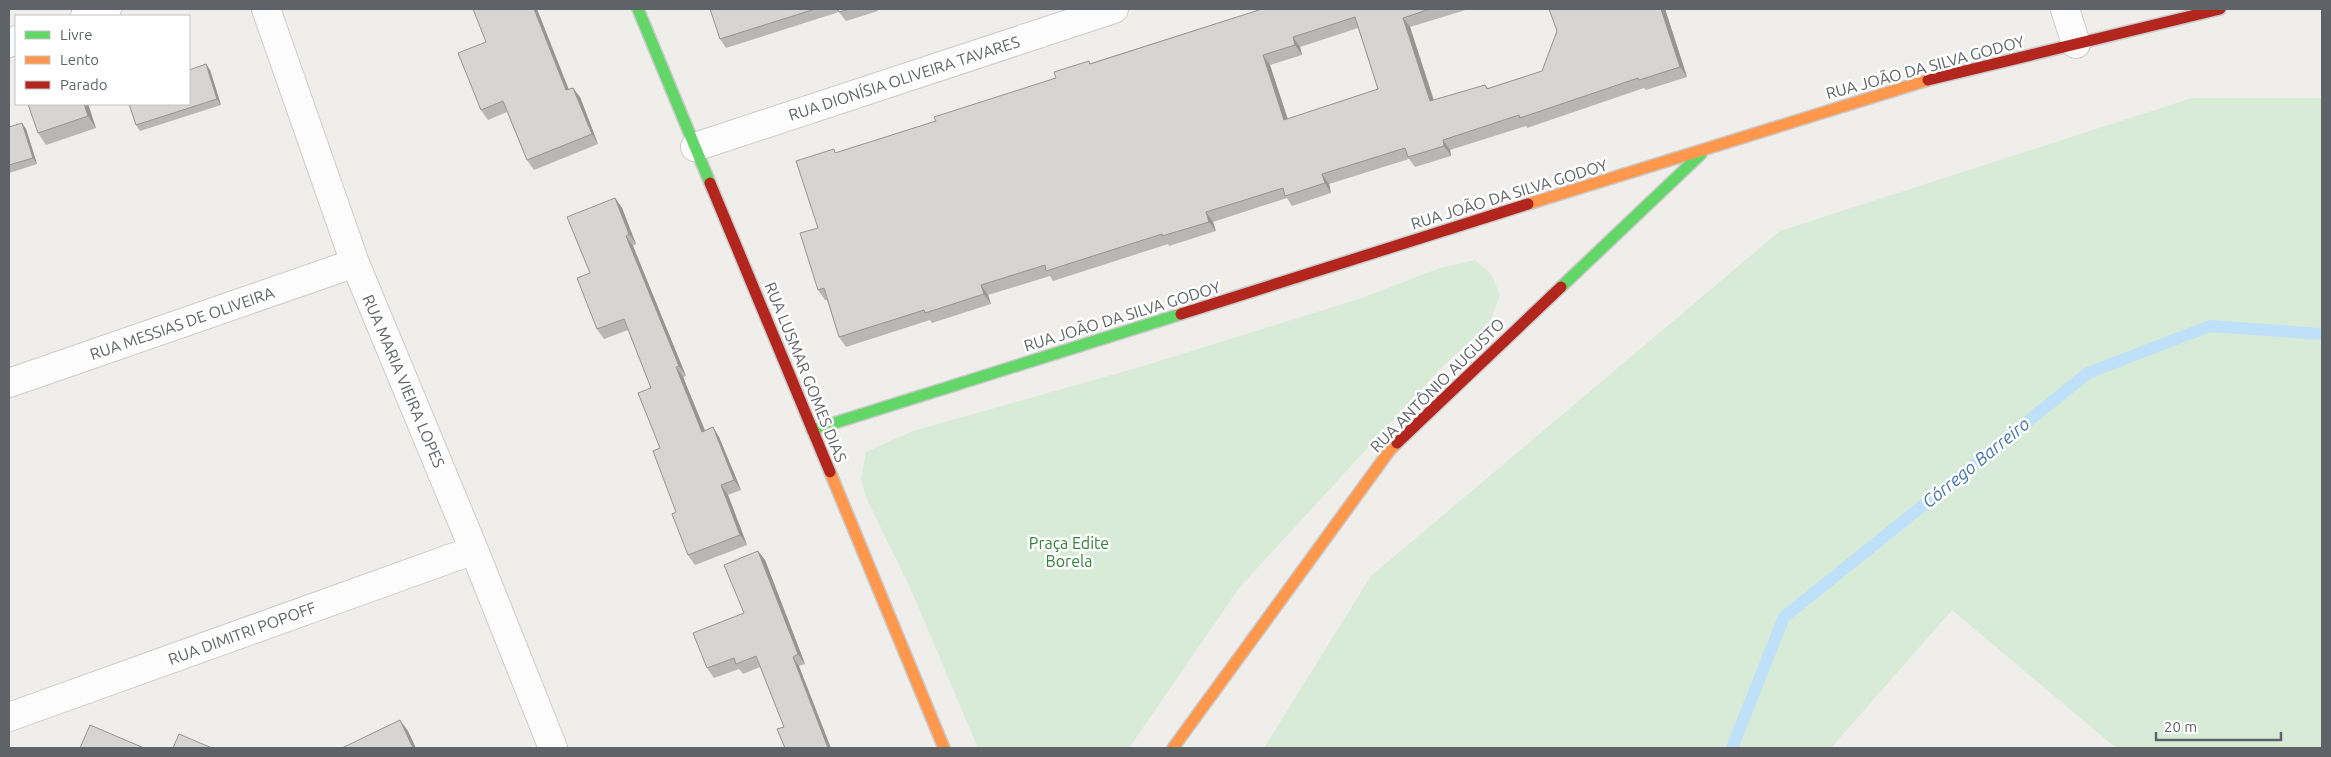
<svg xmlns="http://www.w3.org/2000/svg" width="2331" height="757" font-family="Ubuntu,sans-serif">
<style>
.green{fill:#d8ebd6}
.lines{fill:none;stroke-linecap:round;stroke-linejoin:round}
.stream{stroke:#bfe0f9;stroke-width:12}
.street-casing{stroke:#cbcccc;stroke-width:30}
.fast-casing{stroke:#cacacb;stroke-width:14}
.slow-casing{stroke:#cacacb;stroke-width:14}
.jam-casing{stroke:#cacacb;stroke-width:14}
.street{stroke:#fdfcfc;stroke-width:28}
.fast{stroke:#63d668;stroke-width:11}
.slow{stroke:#ff974d;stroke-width:11}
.jam{stroke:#b3261e;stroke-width:11}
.wall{fill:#b8b7b5;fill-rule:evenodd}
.shaded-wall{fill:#969594}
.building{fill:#d6d5d3;stroke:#969594;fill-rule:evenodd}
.labels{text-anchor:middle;stroke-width:5;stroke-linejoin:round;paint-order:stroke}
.street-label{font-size:16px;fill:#5f6368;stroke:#fff}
.park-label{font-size:16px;fill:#348238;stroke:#fff}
.water-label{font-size:18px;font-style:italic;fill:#4174aa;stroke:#fff}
</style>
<rect width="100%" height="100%" fill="#efeeea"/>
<path class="green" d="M 2192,98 L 2322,98 L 2322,748 L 2116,748 L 1952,610 L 1831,748 L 1264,748 L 1371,576 L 1780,231 Z
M 1475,260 L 1491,274 L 1500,295 L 1490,322 L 1439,370 L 1239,588 L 1129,748 L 978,748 L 912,592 L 866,497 L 861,479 L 866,452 L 913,431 L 1140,367 L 1362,298 L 1440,268 Z"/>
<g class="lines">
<path class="stream" d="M 1732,748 L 1784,617 L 2088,373 L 2210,326 L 2322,334"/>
<g class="street-casing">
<path id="street" d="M 266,9 L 355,263 L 474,550 L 553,748
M 2065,9 L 2076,44
M 85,16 L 107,9
M 9,43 L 16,40
M 695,147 L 1114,9
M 9,383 L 355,263
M 9,717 L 474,550"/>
</g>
<g class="fast-casing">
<path id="fast" d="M 638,9 L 710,183
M 1561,287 L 1701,154
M 812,430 L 1181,314"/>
</g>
<g class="slow-casing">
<path id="slow" d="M 1528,204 L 1928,80
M 830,472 L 944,748
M 1173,748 L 1390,450 L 1397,443"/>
</g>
<g class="jam-casing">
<path id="jam" d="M 1928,80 L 2220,9
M 710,183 L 830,472
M 1181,314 L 1528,204
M 1397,443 L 1561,287"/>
</g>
<use href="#street" class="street"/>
<use href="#fast" class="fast"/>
<use href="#slow" class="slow"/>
<use href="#jam" class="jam"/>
</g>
<path class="wall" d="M 710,9 L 878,9 L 878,11 L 846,21 L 839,12 L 726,48 L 720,39 Z
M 1262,9 L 1469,9 L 1410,27 L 1434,100 L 1485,85 L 1488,88 L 1542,71 L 1557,31 L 1549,9 L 1665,9 L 1687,77 L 1646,90 L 1644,88 L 1527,128 L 1526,126 L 1450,150 L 1451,156 L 1415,167 L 1409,159 L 1329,184 L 1331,193 L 1292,206 L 1287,198 L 1213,222 L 1216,231 L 1169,246 L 1168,244 L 1053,281 L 1050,276 L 988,295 L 991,304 L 932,323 L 930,320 L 846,347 L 839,337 L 827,300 L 825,300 L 818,290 L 818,228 L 836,153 L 936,121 L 1056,78 L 1091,63 ZM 1358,28 L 1378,89 L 1288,119 L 1270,65 L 1302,55 L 1300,47 Z
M 486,42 L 569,89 L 580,97 L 598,144 L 534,170 L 527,160 L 507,112 L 488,120 L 481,110 Z
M 206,64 L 210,70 L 221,105 L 140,131 L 136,125 Z
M 28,104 L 88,104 L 96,128 L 46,145 L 38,133 Z
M 22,123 L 26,129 L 37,164 L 9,173 L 9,127 Z
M 615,198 L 622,208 L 636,244 L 633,246 L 686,376 L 683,377 L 705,430 L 713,427 L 719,437 L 741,490 L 728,495 L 747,545 L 695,565 L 688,555 L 660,448 L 651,388 L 628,330 L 604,339 L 597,329 Z
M 758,551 L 765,560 L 805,664 L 799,666 L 784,727 L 760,667 L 743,674 L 739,669 L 714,678 L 707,668 L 744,613 Z"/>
<path class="shaded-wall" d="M 534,9 L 537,9 L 573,100 L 566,90 Z
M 1661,9 L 1665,9 L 1687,77 L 1680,67 Z
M 1403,18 L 1410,27 L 1437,111 L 1430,101 Z
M 1293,37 L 1300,47 L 1302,55 L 1295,45 Z
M 1263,55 L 1270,65 L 1291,130 L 1284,120 Z
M 206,64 L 210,70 L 221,105 L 217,99 Z
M 573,88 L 580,97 L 598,144 L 592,134 Z
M 84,104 L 88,104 L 96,128 L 88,116 Z
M 22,123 L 26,129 L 37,164 L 33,158 Z
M 1443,140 L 1450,150 L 1451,156 L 1444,146 Z
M 1322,174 L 1329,184 L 1331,193 L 1325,183 Z
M 615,198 L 622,208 L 636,244 L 629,234 Z
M 1206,212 L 1213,222 L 1216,231 L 1209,222 Z
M 626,236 L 633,246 L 686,376 L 679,366 Z
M 981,285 L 988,295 L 991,304 L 984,294 Z
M 676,367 L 683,377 L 709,441 L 702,432 Z
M 713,427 L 719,437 L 741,490 L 734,480 Z
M 721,485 L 728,495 L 747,545 L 740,535 Z
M 758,551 L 765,560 L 805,664 L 798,654 Z
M 793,657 L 799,666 L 831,748 L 828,748 Z
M 400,720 L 408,731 L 416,748 L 413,748 Z"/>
<path class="building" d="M 473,9 L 534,9 L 566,90 L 573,88 L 592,134 L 527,160 L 503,101 L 481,110 L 458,53 L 486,42 Z
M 710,9 L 815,9 L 720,39 Z
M 838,9 L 850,9 L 839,12 Z
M 1262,9 L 1430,9 L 1403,18 L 1430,101 L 1485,85 L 1487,89 L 1542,71 L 1557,31 L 1549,9 L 1661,9 L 1680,67 L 1639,80 L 1638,78 L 1520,118 L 1519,115 L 1443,140 L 1444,146 L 1408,157 L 1405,148 L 1322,174 L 1325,183 L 1285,196 L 1283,188 L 1206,212 L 1209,222 L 1162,236 L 1162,234 L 1046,271 L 1045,265 L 981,285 L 984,294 L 925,313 L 924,310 L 839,337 L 824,288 L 818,290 L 800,233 L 818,228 L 796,161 L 834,149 L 835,153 L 936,121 L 934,117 L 1056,78 L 1054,72 L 1089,61 L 1090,64 ZM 1355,17 L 1378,89 L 1284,120 L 1263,55 L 1295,45 L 1293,37 Z
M 206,64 L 217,99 L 136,125 L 129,104 L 189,104 L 189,70 Z
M 28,104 L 84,104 L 88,116 L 38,133 Z
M 22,123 L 33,158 L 9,165 L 9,127 Z
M 615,198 L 629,234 L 626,236 L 679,366 L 676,367 L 702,432 L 713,427 L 734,480 L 721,485 L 740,535 L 688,555 L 672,514 L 676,512 L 653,451 L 660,448 L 638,393 L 651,388 L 624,319 L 597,329 L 577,278 L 590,273 L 567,217 Z
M 758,551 L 798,654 L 793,657 L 828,748 L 785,748 L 777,729 L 784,727 L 756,656 L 736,664 L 734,658 L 707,668 L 693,633 L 744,613 L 724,565 Z
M 400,720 L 413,748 L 342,748 Z
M 90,725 L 144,748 L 80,748 Z
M 179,734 L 212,748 L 173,748 Z"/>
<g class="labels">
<g class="street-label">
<text transform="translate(1925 67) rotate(-15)" y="6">RUA JOÃO DA SILVA GODOY</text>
<text transform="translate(904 78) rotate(-18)" y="6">RUA DIONÍSIA OLIVEIRA TAVARES</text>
<text transform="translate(1509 194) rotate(-17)" y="6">RUA JOÃO DA SILVA GODOY</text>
<text transform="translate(1122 316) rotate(-17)" y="6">RUA JOÃO DA SILVA GODOY</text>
<text transform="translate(182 323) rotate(-19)" y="6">RUA MESSIAS DE OLIVEIRA</text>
<text transform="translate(806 372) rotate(68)" y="6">RUA LUSMAR GOMES DIAS</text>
<text transform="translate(404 381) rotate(67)" y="6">RUA MARIA VIEIRA LOPES</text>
<text transform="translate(1437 385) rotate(-45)" y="6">RUA ANTÔNIO AUGUSTO</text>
<text transform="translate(242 633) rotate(-20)" y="6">RUA DIMITRI POPOFF</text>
</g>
<g class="park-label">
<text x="1069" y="549">Praça Edite<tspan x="1069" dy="18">Borela</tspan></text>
</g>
<g class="water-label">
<text transform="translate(1976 463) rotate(-39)" y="6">Córrego Barreiro</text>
</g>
</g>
<rect width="2331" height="757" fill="none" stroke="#5f6368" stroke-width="20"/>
<rect x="15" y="15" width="175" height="90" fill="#ffffff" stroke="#bfc1c3"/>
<rect x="25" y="31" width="25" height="8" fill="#63d668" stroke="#bfc1c3"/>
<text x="60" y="40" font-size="15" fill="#5f6368">Livre</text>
<rect x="25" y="56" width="25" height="8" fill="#ff974d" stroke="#bfc1c3"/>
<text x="60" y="65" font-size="15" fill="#5f6368">Lento</text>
<rect x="25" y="81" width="25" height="8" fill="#b3261e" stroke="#bfc1c3"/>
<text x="60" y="90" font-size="15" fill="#5f6368">Parado</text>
<path d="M2156 732v8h125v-8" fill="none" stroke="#5f6368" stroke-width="2.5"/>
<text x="2164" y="732" font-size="15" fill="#5f6368" stroke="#ffffff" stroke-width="4" paint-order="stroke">20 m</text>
</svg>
